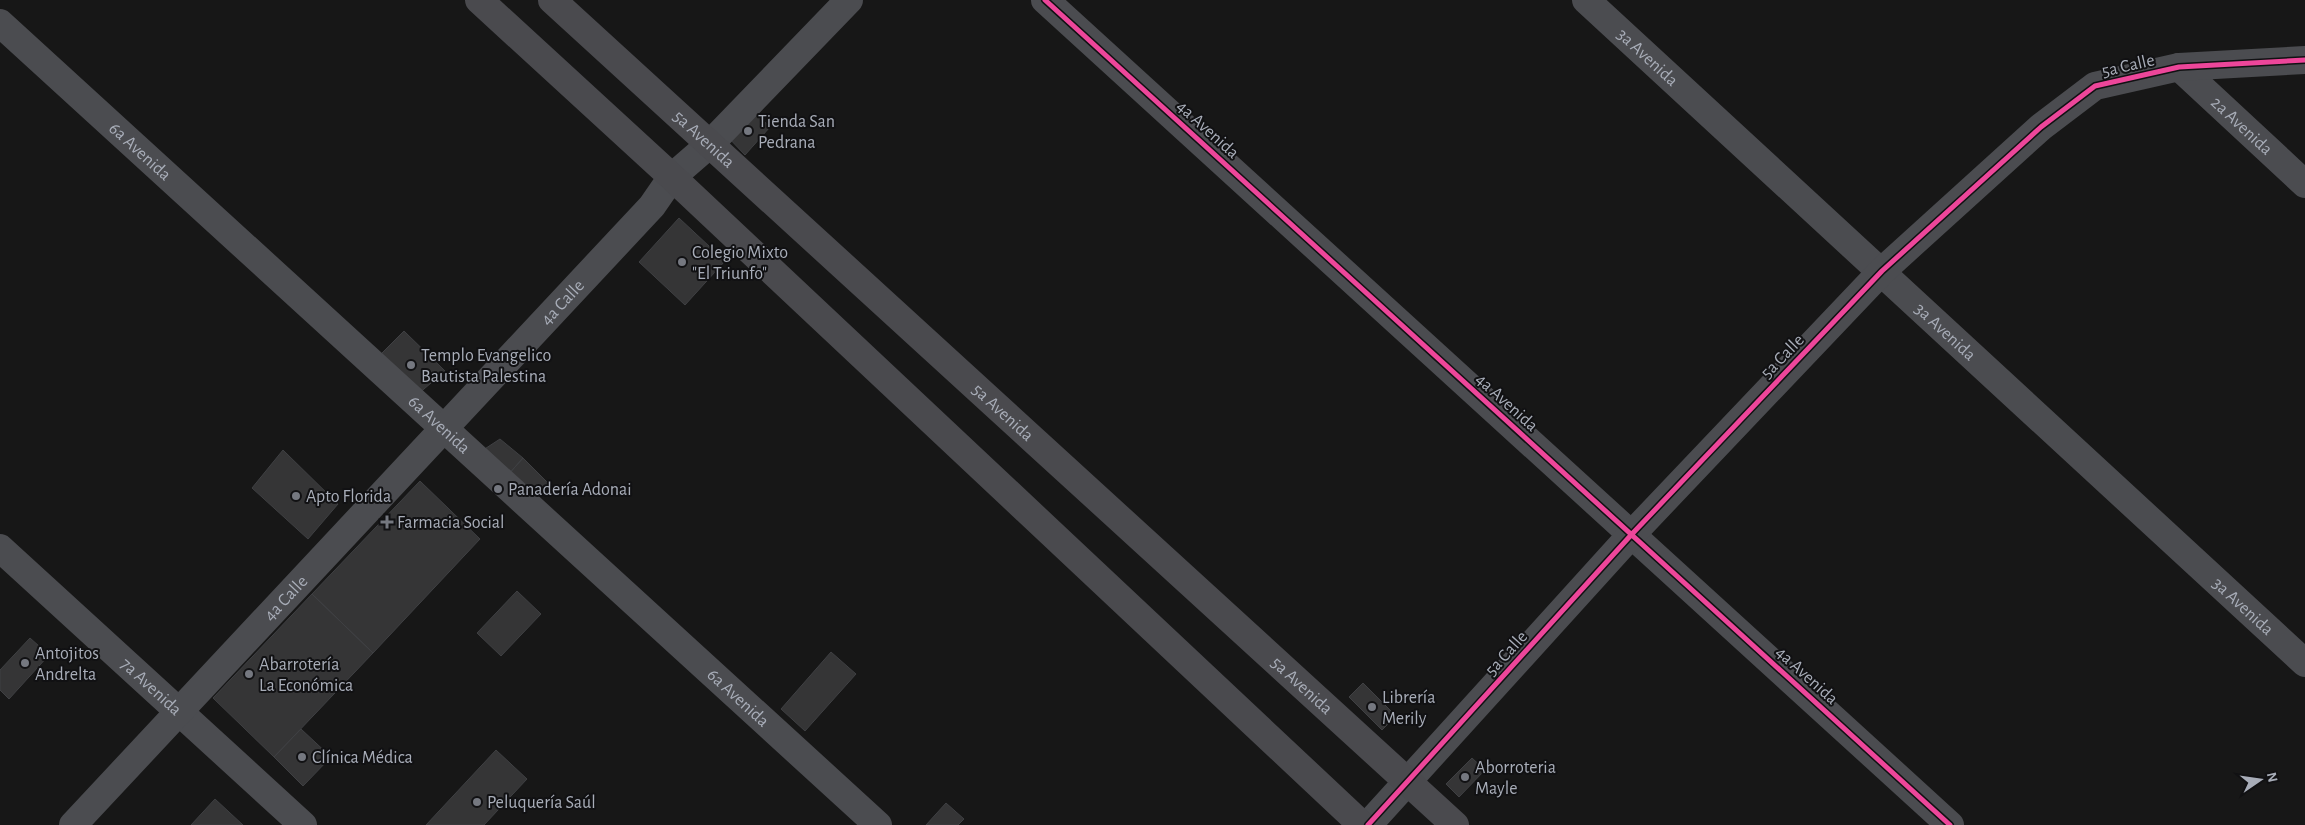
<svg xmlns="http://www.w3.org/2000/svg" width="2305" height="825" font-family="'Alegreya Sans',sans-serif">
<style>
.building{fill:#353536;stroke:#3f4043}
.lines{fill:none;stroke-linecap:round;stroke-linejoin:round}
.minor{stroke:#4b4c50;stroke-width:28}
.secondary{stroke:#4a4a4e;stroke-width:28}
.cycleway-casing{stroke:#111113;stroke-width:8}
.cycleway{stroke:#ed469a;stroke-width:5}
.poi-dot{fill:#757880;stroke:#111113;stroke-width:2}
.labels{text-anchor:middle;stroke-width:4;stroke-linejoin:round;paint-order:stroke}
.street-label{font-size:18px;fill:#a8adb8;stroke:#111113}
.poi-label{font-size:18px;fill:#a8adb8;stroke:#111113;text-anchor:start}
</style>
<rect width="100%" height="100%" fill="#171717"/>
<path class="building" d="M 751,109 L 770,127 L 745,155 L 725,134 Z
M 679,218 L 725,261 L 685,305 L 639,262 Z
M 404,331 L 445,371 L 417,395 L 376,359 Z
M 500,439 L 523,458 L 507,476 L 480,452 Z
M 283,450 L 338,504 L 308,539 L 252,488 Z
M 523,458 L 548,483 L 531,498 L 507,476 Z
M 420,481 L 480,539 L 373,653 L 312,594 Z
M 517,591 L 541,614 L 501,656 L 477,633 Z
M 312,594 L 373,653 L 274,757 L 213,698 Z
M 30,638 L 49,655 L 9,699 L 0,690 L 0,670 Z
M 831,652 L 856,674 L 805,731 L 781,709 Z
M 1363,683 L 1396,716 L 1382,730 L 1349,697 Z
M 301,729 L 331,757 L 303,786 L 274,757 Z
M 496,750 L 527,779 L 484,825 L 426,825 Z
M 1472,758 L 1485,770 L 1459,797 L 1446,784 Z
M 215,799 L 243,825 L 191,825 Z
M 946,803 L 964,819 L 958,825 L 926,825 Z"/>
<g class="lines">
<g class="minor">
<path d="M 1045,0 L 1950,825"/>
<path id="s1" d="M 1586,0 L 2305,663"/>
<path id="s2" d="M 0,23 L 878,825"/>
<path id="s3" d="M 2179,67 L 2305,184"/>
<path id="s4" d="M 0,548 L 303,825"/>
<path id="s5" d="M 73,825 L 652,206 L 672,177 L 710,144 L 849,0"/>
<path d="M 1368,825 L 1632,534 L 1882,271 L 2041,127 L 2095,86 L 2179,67 L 2305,60"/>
</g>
<g class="secondary">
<path d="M 479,0 L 672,177 L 1362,825"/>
<path id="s6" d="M 552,0 L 1455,825"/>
</g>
<g class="cycleway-casing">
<path id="cycleway" d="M 1045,0 L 1950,825
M 1368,825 L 1632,534 L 1882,271 L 2041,127 L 2095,86 L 2179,67 L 2305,60"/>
</g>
<use href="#cycleway" class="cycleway"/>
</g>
<g class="poi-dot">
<circle cx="748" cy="131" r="5"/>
<circle cx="682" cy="262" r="5"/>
<circle cx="411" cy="365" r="5"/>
<circle cx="498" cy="489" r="5"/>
<circle cx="296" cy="496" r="5"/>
<path d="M384.5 514.5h5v5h5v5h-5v5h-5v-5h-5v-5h5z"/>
<circle cx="25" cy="663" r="5"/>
<circle cx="249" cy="674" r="5"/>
<circle cx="1372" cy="707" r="5"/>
<circle cx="302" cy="757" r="5"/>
<circle cx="1465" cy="777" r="5"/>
<circle cx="477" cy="802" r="5"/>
</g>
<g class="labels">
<g class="street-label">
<text dy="6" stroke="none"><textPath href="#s1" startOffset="84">3a Avenida</textPath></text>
<text transform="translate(2128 65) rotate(-13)" y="6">5a Calle</text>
<text dy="6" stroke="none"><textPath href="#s3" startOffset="86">2a Avenida</textPath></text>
<text transform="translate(1208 129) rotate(42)" y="6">4a Avenida</text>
<text dy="6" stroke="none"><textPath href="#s6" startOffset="206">5a Avenida</textPath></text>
<text dy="6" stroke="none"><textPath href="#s2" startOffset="190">6a Avenida</textPath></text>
<text dy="6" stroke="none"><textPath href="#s5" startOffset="716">4a Calle</textPath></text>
<text dy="6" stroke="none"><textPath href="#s1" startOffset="489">3a Avenida</textPath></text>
<text transform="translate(1782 356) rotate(-46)" y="6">5a Calle</text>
<text transform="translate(1507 402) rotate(42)" y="6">4a Avenida</text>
<text dy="6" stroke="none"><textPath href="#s6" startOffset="611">5a Avenida</textPath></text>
<text dy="6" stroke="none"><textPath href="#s2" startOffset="595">6a Avenida</textPath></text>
<text dy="6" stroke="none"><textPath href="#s5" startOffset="311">4a Calle</textPath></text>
<text dy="6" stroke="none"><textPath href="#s1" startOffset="894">3a Avenida</textPath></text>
<text transform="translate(1506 653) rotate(-48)" y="6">5a Calle</text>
<text transform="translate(1807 675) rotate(42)" y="6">4a Avenida</text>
<text dy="6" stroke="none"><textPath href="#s6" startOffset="1016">5a Avenida</textPath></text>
<text dy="6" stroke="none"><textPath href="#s4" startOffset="205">7a Avenida</textPath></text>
<text dy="6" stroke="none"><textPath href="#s2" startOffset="1000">6a Avenida</textPath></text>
</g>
<g class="poi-label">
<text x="758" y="127">Tienda San<tspan x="758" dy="21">Pedrana</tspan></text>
<text x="692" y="258">Colegio Mixto<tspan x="692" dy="21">"El Triunfo"</tspan></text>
<text x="421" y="361">Templo Evangelico<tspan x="421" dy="21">Bautista Palestina</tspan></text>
<text x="508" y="495">Panadería Adonai</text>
<text x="306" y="502">Apto Florida</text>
<text x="397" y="528">Farmacia Social</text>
<text x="35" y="659">Antojitos<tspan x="35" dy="21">Andrelta</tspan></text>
<text x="259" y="670">Abarrotería<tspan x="259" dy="21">La Económica</tspan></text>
<text x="1382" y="703">Librería<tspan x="1382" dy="21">Merily</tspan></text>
<text x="312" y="763">Clínica Médica</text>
<text x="1475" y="773">Aborroteria<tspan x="1475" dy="21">Mayle</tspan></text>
<text x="487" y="808">Peluquería Saúl</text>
</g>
</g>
<g transform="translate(2260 780) rotate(77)" stroke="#111113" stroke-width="4" paint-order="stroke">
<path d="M0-4L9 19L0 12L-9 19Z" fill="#a8adb8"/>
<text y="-8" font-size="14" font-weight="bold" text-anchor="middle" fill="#a8adb8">N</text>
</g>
</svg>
